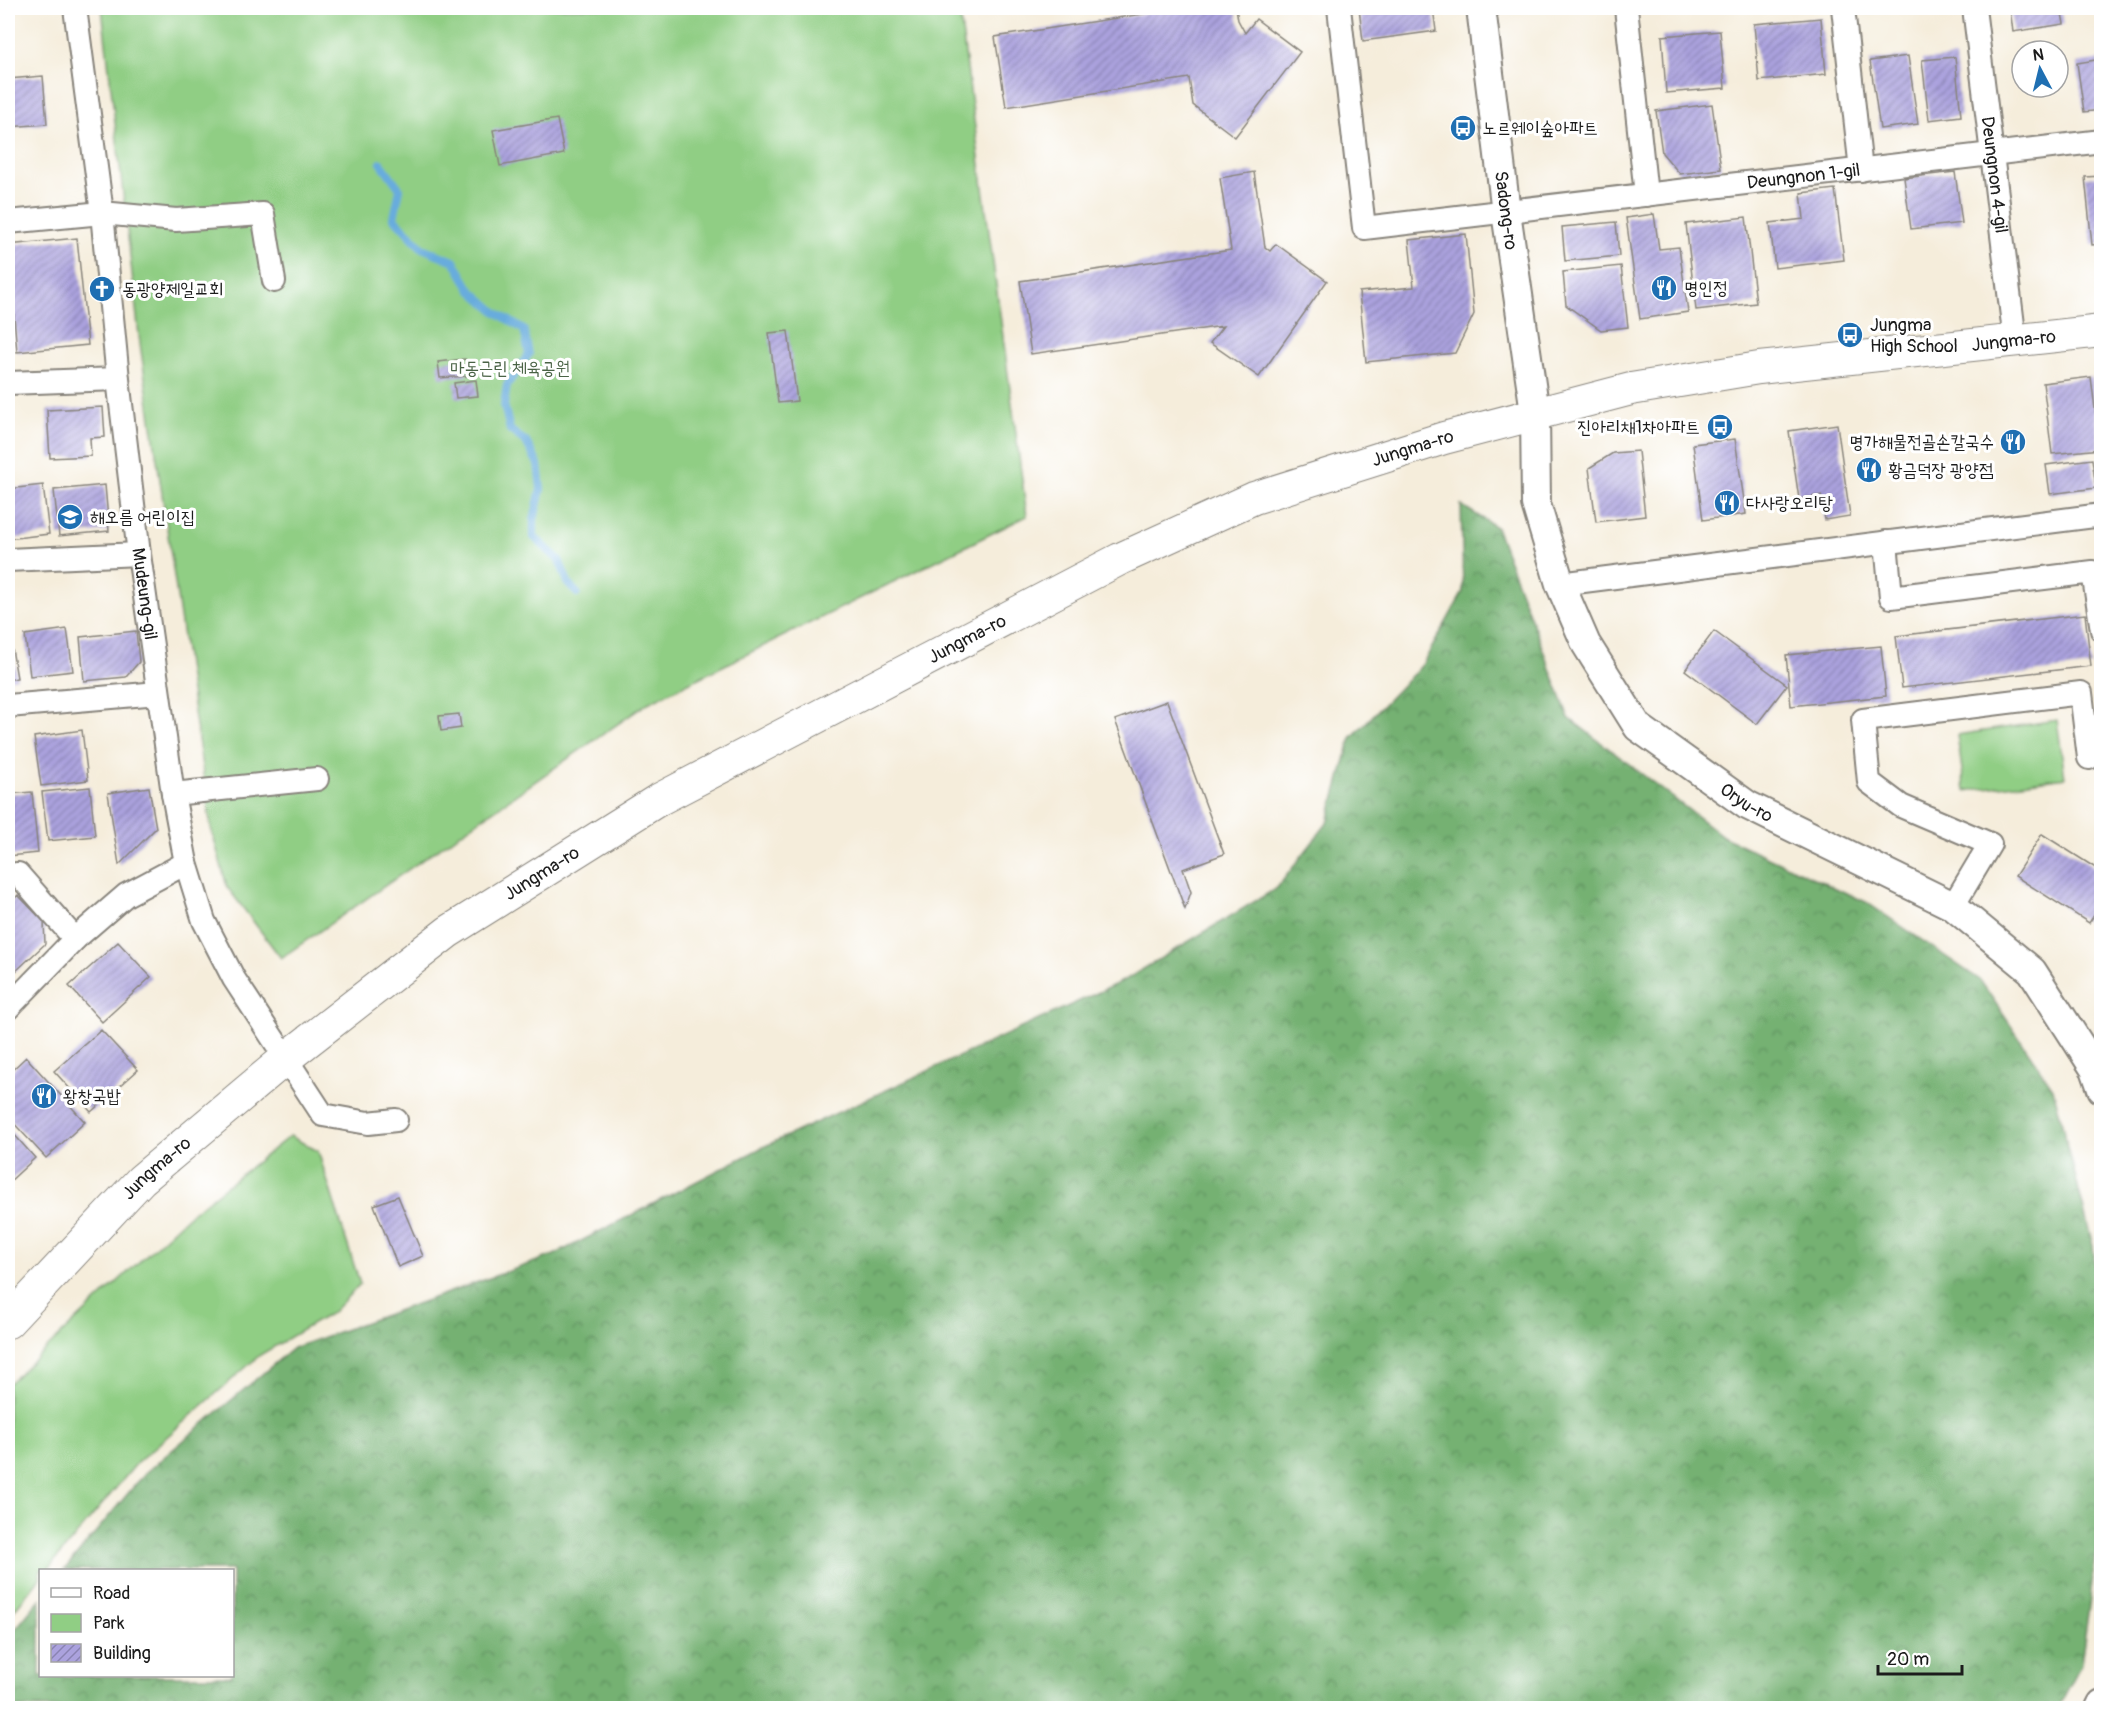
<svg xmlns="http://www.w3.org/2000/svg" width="2109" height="1716" font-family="Pangolin,'Poor Story',sans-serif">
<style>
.green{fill:#90ce84;stroke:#567550;stroke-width:1.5}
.forest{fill:url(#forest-crowns);stroke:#486647;stroke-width:1.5}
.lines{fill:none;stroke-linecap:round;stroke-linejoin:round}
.stream{stroke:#68acdd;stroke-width:8}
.building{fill:url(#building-hatch)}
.minor-casing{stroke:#88847c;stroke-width:26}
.tertiary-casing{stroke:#88847c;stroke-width:32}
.secondary-casing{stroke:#88847c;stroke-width:34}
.minor{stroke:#fff;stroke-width:22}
.tertiary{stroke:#fff;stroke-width:28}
.secondary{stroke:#fff;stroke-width:32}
.labels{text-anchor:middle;stroke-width:6;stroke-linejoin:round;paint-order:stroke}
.poi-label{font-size:18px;fill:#1c1c1c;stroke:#fff;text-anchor:start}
.street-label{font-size:18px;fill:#1c1c1c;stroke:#fff}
.park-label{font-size:18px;fill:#4a6346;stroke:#fff}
</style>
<defs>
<pattern id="forest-crowns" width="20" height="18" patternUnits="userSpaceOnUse" patternTransform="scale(1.5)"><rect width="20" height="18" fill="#74b172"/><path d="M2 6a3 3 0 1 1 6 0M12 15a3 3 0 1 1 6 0" fill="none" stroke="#5e8f5d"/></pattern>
<pattern id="building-hatch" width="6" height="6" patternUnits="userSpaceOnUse" patternTransform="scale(1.5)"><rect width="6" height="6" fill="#aba2de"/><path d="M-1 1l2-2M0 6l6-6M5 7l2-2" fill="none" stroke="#8a83b3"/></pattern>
</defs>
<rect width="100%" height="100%" fill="#fff"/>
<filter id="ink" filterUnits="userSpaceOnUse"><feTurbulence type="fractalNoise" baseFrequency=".0167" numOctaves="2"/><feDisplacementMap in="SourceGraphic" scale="12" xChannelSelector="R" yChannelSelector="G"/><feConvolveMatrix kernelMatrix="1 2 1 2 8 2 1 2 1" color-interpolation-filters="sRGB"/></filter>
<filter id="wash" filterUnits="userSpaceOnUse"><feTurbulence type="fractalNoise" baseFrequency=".008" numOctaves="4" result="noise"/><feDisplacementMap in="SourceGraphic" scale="24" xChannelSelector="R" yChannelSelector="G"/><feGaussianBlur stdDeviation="1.35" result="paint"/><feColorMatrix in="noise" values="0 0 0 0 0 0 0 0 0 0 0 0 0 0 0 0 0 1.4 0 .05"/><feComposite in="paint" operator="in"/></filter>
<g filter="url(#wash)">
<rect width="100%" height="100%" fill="#f5eddb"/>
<path class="green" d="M 102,8 L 959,8 L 1027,516 L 648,703 L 281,958 L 227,887 L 211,828 L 140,344 Z
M 2057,720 L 2065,777 L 1965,791 L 1957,735 Z
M 290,1136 L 318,1151 L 360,1284 L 333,1312 L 260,1355 L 137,1463 L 47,1570 L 40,1570 L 40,1578 L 8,1618 L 8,1384 L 188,1216 Z"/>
<path class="forest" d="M 1461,505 L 1496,527 L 1569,718 L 1724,837 L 1866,902 L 1980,980 L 2053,1088 L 2093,1246 L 2102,1331 L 2101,1519 L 2081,1664 L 2058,1708 L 8,1708 L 8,1638 L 40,1599 L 40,1676 L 232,1676 L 232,1570 L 64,1570 L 145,1473 L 293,1348 L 554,1255 L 763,1147 L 1125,980 L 1277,888 L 1328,822 L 1351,738 L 1422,665 L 1463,592 Z"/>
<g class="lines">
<path class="stream" d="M 381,163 L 400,189 L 394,218 L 422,248 L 454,261 L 471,290 L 496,312 L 524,330 L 529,354 L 507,385 L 504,405 L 510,430 L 526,442 L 538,464 L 541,489 L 534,520 L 534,537 L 559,560 L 569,585 L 577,593"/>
</g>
<g id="blocks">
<path class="building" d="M 1181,8 L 1236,8 L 1238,20 L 1245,33 L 1256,19 L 1300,52 L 1235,137 L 1193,105 L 1189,78 L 1006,107 L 995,37 Z
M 1359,8 L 1433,8 L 1436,31 L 1363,41 Z
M 2010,8 L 2061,8 L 2064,24 L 2013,32 Z
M 1821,18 L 1826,74 L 1759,81 L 1754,24 Z
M 1720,31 L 1725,88 L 1666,93 L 1662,36 Z
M 1908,56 L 1918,124 L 1880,129 L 1870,61 Z
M 1955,57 L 1961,116 L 1929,120 L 1922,60 Z
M 2102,59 L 2102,110 L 2084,112 L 2077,63 Z
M 43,76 L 47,124 L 8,127 L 8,79 Z
M 1712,104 L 1721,169 L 1680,174 L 1662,153 L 1656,111 Z
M 557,119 L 564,154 L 500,166 L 493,130 Z
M 1254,172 L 1265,247 L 1270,251 L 1276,244 L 1327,281 L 1259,377 L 1210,343 L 1223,326 L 1031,354 L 1020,281 L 1231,250 L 1220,178 Z
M 1955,172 L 1962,223 L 1911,229 L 1904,178 Z
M 2102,176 L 2102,244 L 2092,245 L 2085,177 Z
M 1835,189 L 1844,260 L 1775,268 L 1770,223 L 1804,219 L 1801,193 Z
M 1654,214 L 1659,249 L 1679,247 L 1688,312 L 1640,319 L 1626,218 Z
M 1746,217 L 1756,303 L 1696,310 L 1686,224 Z
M 1616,222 L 1619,256 L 1565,261 L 1562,227 Z
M 1466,234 L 1474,314 L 1455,353 L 1366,362 L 1359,292 L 1414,287 L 1409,240 Z
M 77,238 L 88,345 L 17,352 L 8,245 Z
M 1621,266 L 1628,327 L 1601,330 L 1566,305 L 1563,272 Z
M 788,331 L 797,401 L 778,403 L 769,333 Z
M 465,359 L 467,376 L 440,378 L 438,362 Z
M 2091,377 L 2100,449 L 2052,454 L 2043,383 Z
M 476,380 L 478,396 L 456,398 L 454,383 Z
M 103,407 L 105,437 L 90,438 L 91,456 L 50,458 L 47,410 Z
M 1837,424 L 1850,516 L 1825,520 L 1821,495 L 1799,499 L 1789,431 Z
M 1735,439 L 1746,514 L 1703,520 L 1693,444 Z
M 1638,451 L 1645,516 L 1596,522 L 1589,468 L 1613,453 Z
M 2092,459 L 2096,488 L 2050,494 L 2046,465 Z
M 43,485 L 49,534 L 8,539 L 8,489 Z
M 105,485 L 109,531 L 59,536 L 54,490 Z
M 2085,614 L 2091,666 L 1902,688 L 1896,636 Z
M 67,629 L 73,671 L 30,676 L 25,635 Z
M 136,631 L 139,662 L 126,677 L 84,681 L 80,637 Z
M 1714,631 L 1787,685 L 1757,724 L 1685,670 Z
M 8,637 L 10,637 L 17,678 L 8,680 Z
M 1881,646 L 1886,696 L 1791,706 L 1786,655 Z
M 1167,701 L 1224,854 L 1183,869 L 1191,892 L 1185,909 L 1115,720 Z
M 459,714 L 461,728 L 441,731 L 439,716 Z
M 82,730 L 88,780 L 41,786 L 34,737 Z
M 90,787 L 95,836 L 48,841 L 42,792 Z
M 149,787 L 156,828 L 119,865 L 108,793 Z
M 32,792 L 38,853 L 8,856 L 8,794 Z
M 2042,834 L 2102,872 L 2102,903 L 2089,923 L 2015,876 Z
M 18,895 L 44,922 L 45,944 L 16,971 L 8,962 L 8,905 Z
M 118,942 L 151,977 L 102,1022 L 69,986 Z
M 101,1030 L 138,1070 L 91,1112 L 54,1071 Z
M 26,1057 L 85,1122 L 46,1158 L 8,1117 L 8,1074 Z
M 12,1132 L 35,1158 L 8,1183 L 8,1136 Z
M 398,1196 L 423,1256 L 398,1267 L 374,1205 Z"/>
</g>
</g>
<g filter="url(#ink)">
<use href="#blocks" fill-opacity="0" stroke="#88847c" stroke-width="1.5"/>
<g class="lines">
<g class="minor-casing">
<g id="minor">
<path id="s1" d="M 75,8 L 102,213 L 118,379 L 139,554 L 173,794 L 186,863 L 204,921 L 234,979 L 323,1115 L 368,1123 L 396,1120"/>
<path id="s2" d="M 1339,8 L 1364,228 L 2102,141"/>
<path d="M 1626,8 L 1646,195"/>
<path d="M 1843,8 L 1861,170"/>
<path id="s3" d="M 1974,8 L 2015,341"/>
<path d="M 8,222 L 102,213 L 176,220 L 263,214 L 274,281"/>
<path d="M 8,383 L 118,379"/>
<path d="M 1886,542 L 1891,597 L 2093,572 L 2102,630"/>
<path d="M 8,560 L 139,554"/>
<path d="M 1560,584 L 2102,515"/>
<path d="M 8,706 L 158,693"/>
<path d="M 173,794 L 317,779"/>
<path d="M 8,875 L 18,874 L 75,939"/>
<path d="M 1953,906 L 1990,844 L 1901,806 L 1869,782 L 1863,720 L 2081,693 L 2089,758"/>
<path d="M 8,1008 L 75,939 L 126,895 L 186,863"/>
</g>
</g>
<g class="tertiary-casing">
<g id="tertiary">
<path id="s4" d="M 1481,8 L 1506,212 L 1535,412 L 1536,504 L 1560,584 L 1586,644 L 1638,727 L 1747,805 L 1953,906 L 2032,971 L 2095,1069 L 2102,1089"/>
<path d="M 2100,1708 L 2102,1704"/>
</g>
</g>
<g class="secondary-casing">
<g id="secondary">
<path id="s5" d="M 8,1322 L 141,1180 L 285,1059 L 448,932 L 658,800 L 1120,559 L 1254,498 L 1444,438 L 1631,389 L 1759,368 L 2102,331"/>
</g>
</g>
<use href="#minor" class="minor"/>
<use href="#tertiary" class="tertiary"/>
<use href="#secondary" class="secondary"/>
</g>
</g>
<defs>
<g id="bus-disc" transform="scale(1.35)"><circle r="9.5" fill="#1f6fb2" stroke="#fff"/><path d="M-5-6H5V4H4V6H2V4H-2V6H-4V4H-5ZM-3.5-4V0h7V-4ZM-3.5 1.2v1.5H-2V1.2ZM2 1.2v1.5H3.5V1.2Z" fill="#fff"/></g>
<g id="restaurant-disc" transform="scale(1.35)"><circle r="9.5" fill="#1f6fb2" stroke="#fff"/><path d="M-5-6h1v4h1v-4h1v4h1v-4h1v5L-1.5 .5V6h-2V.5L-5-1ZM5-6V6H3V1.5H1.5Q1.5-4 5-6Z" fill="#fff"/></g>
<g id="church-disc" transform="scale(1.35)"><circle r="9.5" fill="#1f6fb2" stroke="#fff"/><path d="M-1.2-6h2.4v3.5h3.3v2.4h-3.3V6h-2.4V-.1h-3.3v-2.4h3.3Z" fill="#fff"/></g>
<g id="school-disc" transform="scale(1.35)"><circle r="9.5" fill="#1f6fb2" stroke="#fff"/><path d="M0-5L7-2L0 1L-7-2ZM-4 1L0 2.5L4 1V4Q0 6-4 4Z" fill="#fff"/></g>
</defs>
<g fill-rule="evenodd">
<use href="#bus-disc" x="1463" y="128"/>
<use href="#restaurant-disc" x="1664" y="288"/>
<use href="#church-disc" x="102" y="289"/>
<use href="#bus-disc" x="1850" y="335"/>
<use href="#bus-disc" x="1720" y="427"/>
<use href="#restaurant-disc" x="2013" y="442"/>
<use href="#restaurant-disc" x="1869" y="470"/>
<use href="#restaurant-disc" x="1727" y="503"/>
<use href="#school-disc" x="70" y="517"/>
<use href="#restaurant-disc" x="44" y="1096"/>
</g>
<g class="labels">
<g class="poi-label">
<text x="1482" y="134">노르웨이숲아파트</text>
<text x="1684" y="294">명인정</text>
<text x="122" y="295">동광양제일교회</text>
<text x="1870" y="331">Jungma<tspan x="1870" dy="21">High School</tspan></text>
<text x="1700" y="433" text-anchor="end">진아리채1차아파트</text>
<text x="1994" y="448" text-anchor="end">명가해물전골손칼국수</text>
<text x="1888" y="476">황금덕장 광양점</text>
<text x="1746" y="509">다사랑오리탕</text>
<text x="90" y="523">해오름 어린이집</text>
<text x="63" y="1102">왕창국밥</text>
</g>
<g class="street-label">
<text dy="6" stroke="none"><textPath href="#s3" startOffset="168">Deungnon 4-gil</textPath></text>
<text dy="6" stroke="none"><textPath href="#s2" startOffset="664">Deungnon 1-gil</textPath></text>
<text dy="6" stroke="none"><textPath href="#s4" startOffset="204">Sadong-ro</textPath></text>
<text dy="6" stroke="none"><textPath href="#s5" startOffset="2284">Jungma-ro</textPath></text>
<text dy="6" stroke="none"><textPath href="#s5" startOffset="1672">Jungma-ro</textPath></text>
<text dy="6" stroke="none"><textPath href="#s1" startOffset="590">Mudeung-gil</textPath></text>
<text dy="6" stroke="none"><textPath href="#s5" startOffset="1186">Jungma-ro</textPath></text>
<text dy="6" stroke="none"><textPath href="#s4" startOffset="879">Oryu-ro</textPath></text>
<text dy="6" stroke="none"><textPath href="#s5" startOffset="700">Jungma-ro</textPath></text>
<text dy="6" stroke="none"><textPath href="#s5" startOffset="214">Jungma-ro</textPath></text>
</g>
<g class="park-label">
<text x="510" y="374">마동근린 체육공원</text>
</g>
</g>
<rect width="2109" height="1716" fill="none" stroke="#fff" stroke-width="30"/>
<rect x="39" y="1569" width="195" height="108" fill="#ffffff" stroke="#a4a4a4" stroke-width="1.5"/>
<rect x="51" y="1588" width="30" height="9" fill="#ffffff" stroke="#a4a4a4" stroke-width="1.5"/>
<text x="93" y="1599" font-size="18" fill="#1c1c1c">Road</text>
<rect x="51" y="1614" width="30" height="18" fill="#90ce84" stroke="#a4a4a4" stroke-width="1.5"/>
<text x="93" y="1629" font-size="18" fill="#1c1c1c">Park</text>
<rect x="51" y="1644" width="30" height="18" fill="url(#building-hatch)" stroke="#a4a4a4" stroke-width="1.5"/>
<text x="93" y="1659" font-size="18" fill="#1c1c1c">Building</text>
<g transform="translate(2040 69) rotate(353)"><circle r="28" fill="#ffffff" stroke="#a4a4a4" stroke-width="1.5"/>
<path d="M0-4.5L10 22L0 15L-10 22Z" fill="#1f6fb2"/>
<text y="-9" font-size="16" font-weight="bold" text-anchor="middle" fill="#1c1c1c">N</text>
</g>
<path d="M1878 1665v9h84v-9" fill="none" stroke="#1c1c1c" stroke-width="3"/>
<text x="1887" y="1665" font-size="18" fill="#1c1c1c" stroke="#ffffff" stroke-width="4.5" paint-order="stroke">20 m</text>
</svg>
